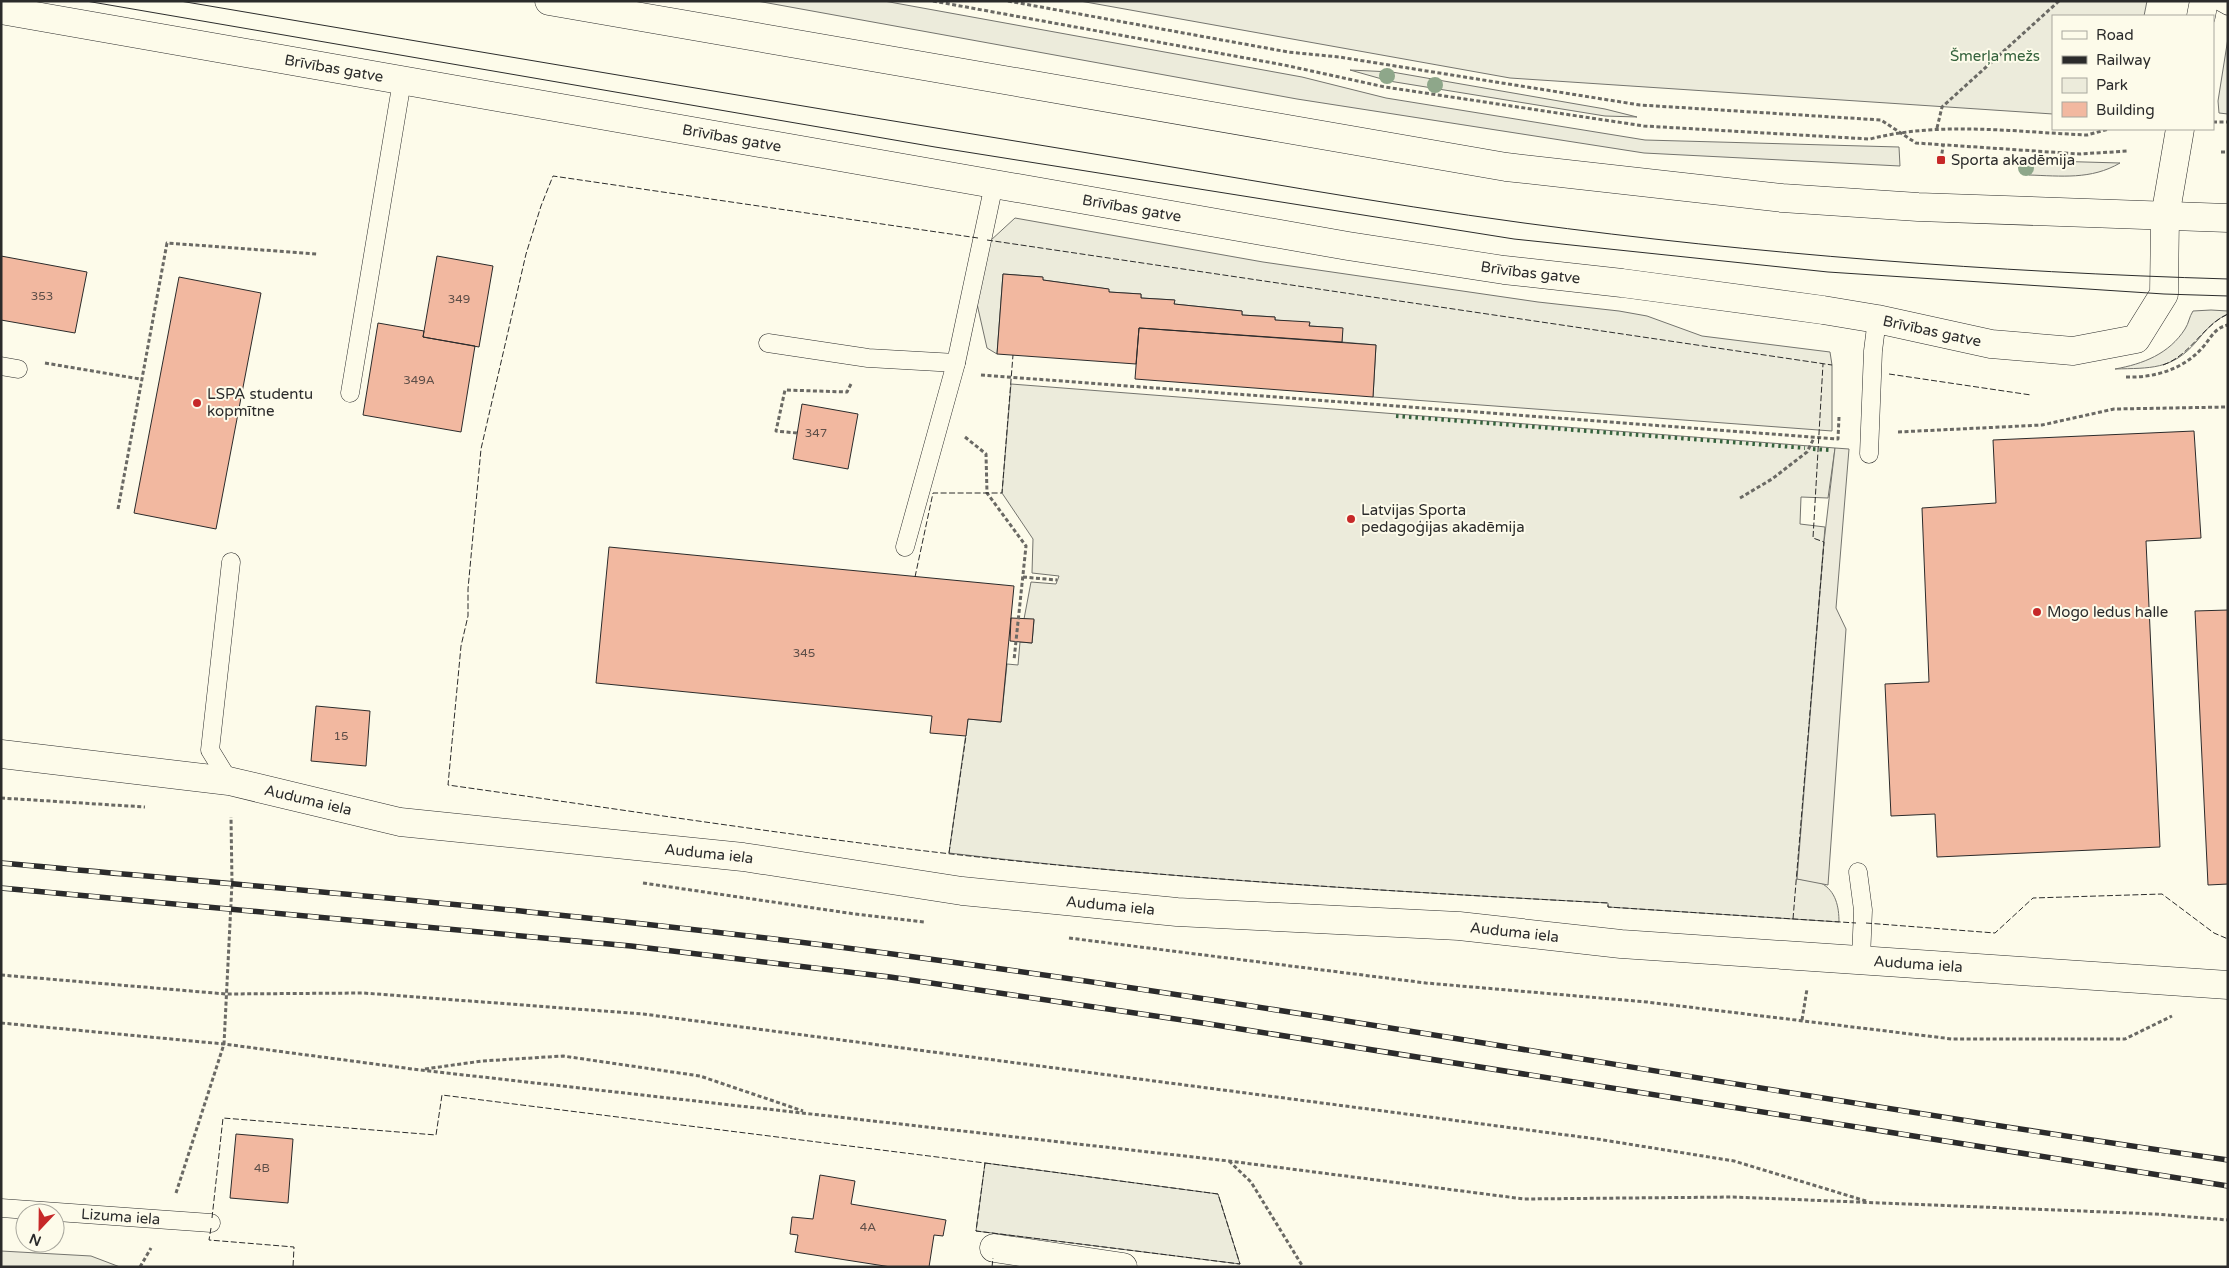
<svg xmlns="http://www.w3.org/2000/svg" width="2229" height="1268" font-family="'Varela Round',sans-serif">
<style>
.green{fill:#ecebdb;stroke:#74746e}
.parking{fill:#eceadb;stroke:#74746e}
.building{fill:#f2b8a0;stroke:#2b2b2b}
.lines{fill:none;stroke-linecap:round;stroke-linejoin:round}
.service-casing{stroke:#2b2b2b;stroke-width:19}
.minor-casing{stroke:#2b2b2b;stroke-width:29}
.tertiary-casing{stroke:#2b2b2b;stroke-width:29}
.trunk-casing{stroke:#2b2b2b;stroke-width:29}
.path{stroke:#6a6964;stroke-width:3;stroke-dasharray:4 2.5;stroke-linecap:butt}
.service{stroke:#fdfbea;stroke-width:18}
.minor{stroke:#fdfbea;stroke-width:28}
.tertiary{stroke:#fdfbea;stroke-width:28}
.trunk{stroke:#fdfbea;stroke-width:28}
.tram{stroke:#2b2b2b;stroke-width:1}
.rail-casing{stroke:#2b2b2b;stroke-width:5.5}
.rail{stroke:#fdfbea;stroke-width:4;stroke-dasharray:11;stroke-linecap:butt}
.hedge{stroke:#34623c;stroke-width:4;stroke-dasharray:2.5 4;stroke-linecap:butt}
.fence{stroke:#2b2b2b;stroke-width:1;stroke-dasharray:6 2.5;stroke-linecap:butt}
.tree{fill:#8ea78a}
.poi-dot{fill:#c62828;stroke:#fdfbea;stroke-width:2}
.labels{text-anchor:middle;stroke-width:4;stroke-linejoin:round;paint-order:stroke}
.number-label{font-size:12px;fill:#5d4e48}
.park-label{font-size:15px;fill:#34623c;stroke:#fdfbea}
.street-label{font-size:15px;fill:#2b2b2b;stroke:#fdfbea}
.poi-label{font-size:15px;fill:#2b2b2b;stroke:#fdfbea;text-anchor:start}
</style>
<rect width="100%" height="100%" fill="#fdfbea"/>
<path class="green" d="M 757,1 L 884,1 L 1302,77 L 1386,98 L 1645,140 L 1899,147 L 1900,166 L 1644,153 L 1297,99 Z
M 1080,1 L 2147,1 L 2144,16 L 2053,16 L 2053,114 L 1510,78 Z
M 2228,38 L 2228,114 L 2219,113 L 2218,101 Z
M 1350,70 L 1392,72 L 1605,109 L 1637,117 L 1605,116 L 1389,81 Z
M 2014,160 L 2120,163 C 2091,180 2061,176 2029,175 Z
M 1015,218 L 1263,262 L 1538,302 L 1619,311 L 1647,316 L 1702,336 L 1830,352 L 1832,365 L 1832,431 L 1373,397 L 1376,345 L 1342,342 L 1342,328 L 1309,326 L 1310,323 L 1275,320 L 1275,317 L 1242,315 L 1242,311 L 1174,304 L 1174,300 L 1141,298 L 1141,294 L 1109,292 L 1108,289 L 1043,280 L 1042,277 L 1003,274 L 997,354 L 987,348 L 975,295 L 990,241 Z
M 2211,310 L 2228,311 L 2228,314 C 2214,320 2206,330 2196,342 C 2172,370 2150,368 2115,369 C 2143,364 2169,354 2185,329 C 2189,323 2189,317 2193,311 Z
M 1011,384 L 1835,448 L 1828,498 L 1801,497 L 1800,524 L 1825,527 L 1797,879 C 1804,880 1814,880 1821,883 C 1836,891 1839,907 1839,922 L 1608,907 L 1608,903 C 1388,891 1167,879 949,853 L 968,719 L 1001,722 L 1007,664 L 1018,665 L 1020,642 L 1032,643 L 1034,620 L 1024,619 L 1031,582 L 1056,584 L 1059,576 L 1032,573 L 1033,539 L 1002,493 Z
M 985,1163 L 1218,1194 L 1240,1264 L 976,1231 Z
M 1,1251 L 91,1256 L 120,1267 L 1,1267 Z"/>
<path class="parking" d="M 1835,448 L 1849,449 L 1836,608 L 1846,629 L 1828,885 L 1797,879 L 1824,542 Z"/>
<path class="building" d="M 1,256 L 87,272 L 75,333 L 1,320 Z
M 437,256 L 493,266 L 479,347 L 423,337 Z
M 1003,274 L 1043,277 L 1043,280 L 1109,289 L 1109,292 L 1141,294 L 1141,298 L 1175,300 L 1174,304 L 1242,311 L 1242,315 L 1275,317 L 1275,320 L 1310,322 L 1309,326 L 1343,328 L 1342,342 L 1139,328 L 1136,364 L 997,354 Z
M 179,277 L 261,293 L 216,529 L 134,513 Z
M 378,323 L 424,331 L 423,337 L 475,346 L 461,432 L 363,415 Z
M 1139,328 L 1376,345 L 1373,397 L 1135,379 Z
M 802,404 L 858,414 L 848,469 L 793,459 Z
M 2194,431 L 2201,538 L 2146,541 L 2160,847 L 1937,857 L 1935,814 L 1891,816 L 1885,684 L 1929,682 L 1922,508 L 1996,503 L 1993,440 Z
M 609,547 L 1014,586 L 1001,722 L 968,719 L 966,736 L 930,733 L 932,716 L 596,683 Z
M 2228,610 L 2228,884 L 2208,885 L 2195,611 Z
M 1011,618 L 1034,619 L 1032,643 L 1010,641 Z
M 316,706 L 370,711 L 366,766 L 311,761 Z
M 236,1134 L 293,1139 L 288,1203 L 230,1198 Z
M 820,1175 L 855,1181 L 851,1204 L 946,1220 L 943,1236 L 934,1235 L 929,1267 L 891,1267 L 795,1252 L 798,1235 L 790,1234 L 792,1217 L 813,1219 Z"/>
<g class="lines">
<g class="service-casing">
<g id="service">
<path d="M 2219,1 L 2228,6"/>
<path d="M 768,343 L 868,358 L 956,363"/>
<path d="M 1,366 L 18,369"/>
<path d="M 350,393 L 402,81"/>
<path d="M 1869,454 L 1873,351 L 1877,319"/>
<path d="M 905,547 L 956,363 L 994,184"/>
<path d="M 229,781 L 210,750 L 231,562"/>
<path d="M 1858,872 L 1863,910 L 1861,959"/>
<path id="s1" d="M 1,1208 L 211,1223"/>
</g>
</g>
<g class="minor-casing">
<g id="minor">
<path id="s2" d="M 1,10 L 1348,246 L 1504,270 L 1622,283 L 1823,310 L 1877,319 L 1991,344 L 2073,351 L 2136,339 L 2164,294 L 2165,217"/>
<path id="s3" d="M 1,754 L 229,781 L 400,822 L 743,857 L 962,891 L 1177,912 L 1459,926 L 1621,944 L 2228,985"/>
<path d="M 994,1248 L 1123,1267"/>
</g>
</g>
<g class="tertiary-casing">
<path id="tertiary" d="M 2201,16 L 2204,1
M 2165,217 L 2180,129"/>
</g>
<g class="trunk-casing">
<path id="trunk" d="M 549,1 L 1506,167 L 1782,198 L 1918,207 L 2228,218"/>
</g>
<path class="path" d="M 933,1 L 1284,65 L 1385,87 L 1644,126 L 1870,139 C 1940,121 2015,132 2087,135 L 2109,129
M 1008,1 L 1288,52 L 1339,57 L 1640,105 L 1881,120 L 1916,143 L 2080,154 L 2128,151
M 2213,122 L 2228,122
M 1937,128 L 1942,107 L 2059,1
M 2221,152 L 2228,152
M 1941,160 L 1943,146
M 45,363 L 140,379
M 981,375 L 1838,439 L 1839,417
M 2126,377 C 2155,378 2184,369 2203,347 C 2211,338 2214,328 2228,325
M 1898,432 L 2042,425 L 2114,409 L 2228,407
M 797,433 L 776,431 L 785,390 L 847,392 L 851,384
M 965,437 L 986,454 L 987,493 L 1026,546 L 1014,660
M 1740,498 L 1772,479 L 1807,452 L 1814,438
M 118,509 L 167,243 L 317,254
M 1023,577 L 1057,580
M 1,798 L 145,807
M 643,883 L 855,914 L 924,922
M 1069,938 L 1426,983 L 1647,1002 L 1952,1039 L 2125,1039 L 2172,1016
M 1,975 L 226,994 L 363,993 L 643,1014 L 1597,1139 L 1734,1161 L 1866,1201
M 1802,1020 L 1807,989
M 1,1023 L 224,1044 L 420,1070 L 1229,1161 L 1524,1199 L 1733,1197 L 2155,1214 L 2228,1220
M 425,1069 L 482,1061 L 563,1056 L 700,1076 L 803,1111
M 1229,1161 L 1251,1182 L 1303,1267
M 176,1193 L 224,1044 L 232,883 L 231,817
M 140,1267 L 151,1248"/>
<use href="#service" class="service"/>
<use href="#minor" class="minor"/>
<use href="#tertiary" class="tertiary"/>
<use href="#trunk" class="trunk"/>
<path class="tram" d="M 86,1 L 935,147 L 1514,239 L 1828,272 L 2164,294 L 2228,296
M 180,1 C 481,52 781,103 1082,152 C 1229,176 1376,203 1524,223 C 1756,254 1993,272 2228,279"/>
<g class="rail-casing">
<path id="rail" d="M 1,863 C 309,891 616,916 922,958 C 1359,1017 1792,1098 2228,1160
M 1,888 L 631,946 L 890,977 L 1203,1023 L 2228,1186"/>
</g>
<use href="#rail" class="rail"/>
<path class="hedge" d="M 1396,416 L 1805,448
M 1813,449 L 1829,450"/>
<path class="fence" d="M 978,238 L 553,176 L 541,206 L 526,254 L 481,449 L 468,589 L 468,616 L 461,646 L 448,785 C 647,813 847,845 1047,864 C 1234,882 1421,893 1608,903 L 1608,907 L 1856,923
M 987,240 L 1832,365
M 2163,365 C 2191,355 2202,326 2228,314
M 1889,374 L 2031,395
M 915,577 L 933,493 L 1002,493 L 1013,355
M 949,853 L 966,736
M 1793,919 L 1824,542 L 1813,538 L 1823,364
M 1866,923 L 1995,933 L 2033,898 L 2162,894 L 2214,933 L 2228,939
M 985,1163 L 1218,1194 L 1240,1264 L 976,1231 Z
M 212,1218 L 223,1118 L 436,1135 L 442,1095 L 985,1163
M 211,1228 L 209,1240 L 294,1247 L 293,1267
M 992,1267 L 993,1258"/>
</g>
<g class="tree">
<circle cx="1387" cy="76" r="8"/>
<circle cx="1435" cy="85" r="8"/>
<circle cx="2026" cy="168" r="8"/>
</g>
<g class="poi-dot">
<rect x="1936" y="155" width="10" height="10" rx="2.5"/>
<circle cx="197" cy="403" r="5"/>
<circle cx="1351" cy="519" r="5"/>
<circle cx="2037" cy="612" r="5"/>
</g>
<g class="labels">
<g class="number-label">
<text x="42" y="300">353</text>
<text x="459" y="303">349</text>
<text x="419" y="384">349A</text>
<text x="816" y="437">347</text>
<text x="804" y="657">345</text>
<text x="341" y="740">15</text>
<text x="262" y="1172">4B</text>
<text x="868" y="1231">4A</text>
</g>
<g class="park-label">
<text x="1995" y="61">Šmerļa mežs</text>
</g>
<g class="street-label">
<text dy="5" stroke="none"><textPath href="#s2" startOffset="338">Brīvības gatve</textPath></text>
<text dy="5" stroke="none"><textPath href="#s2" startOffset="742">Brīvības gatve</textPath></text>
<text dy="5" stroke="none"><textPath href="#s2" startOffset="1148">Brīvības gatve</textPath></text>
<text dy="5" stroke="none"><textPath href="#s2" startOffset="1552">Brīvības gatve</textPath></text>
<text dy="5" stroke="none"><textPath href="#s2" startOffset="1958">Brīvības gatve</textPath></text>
<text dy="5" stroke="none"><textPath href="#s3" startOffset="311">Auduma iela</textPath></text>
<text dy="5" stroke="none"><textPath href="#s3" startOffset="716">Auduma iela</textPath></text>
<text dy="5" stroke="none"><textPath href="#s3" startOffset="1121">Auduma iela</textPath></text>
<text dy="5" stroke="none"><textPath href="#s3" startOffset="1526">Auduma iela</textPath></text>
<text dy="5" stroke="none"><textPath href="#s3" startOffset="1931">Auduma iela</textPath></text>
<text dy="5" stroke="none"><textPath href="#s1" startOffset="120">Lizuma iela</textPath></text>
</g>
<g class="poi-label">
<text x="1951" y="165">Sporta akadēmija</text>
<text x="207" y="399">LSPA studentu<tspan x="207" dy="17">kopmītne</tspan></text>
<text x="1361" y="515">Latvijas Sporta<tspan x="1361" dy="17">pedagoģijas akadēmija</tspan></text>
<text x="2047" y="617">Mogo ledus halle</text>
</g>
</g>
<rect width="2229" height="1268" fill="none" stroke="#2b2b2b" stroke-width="5"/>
<rect x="2052" y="15" width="162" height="115" fill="#fdfbea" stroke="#a9a89e"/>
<rect x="2062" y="31" width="25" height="8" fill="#fdfbea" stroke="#a9a89e"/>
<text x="2096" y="40" font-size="15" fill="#2b2b2b">Road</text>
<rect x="2062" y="56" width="25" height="8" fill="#2b2b2b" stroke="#a9a89e"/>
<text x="2096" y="65" font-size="15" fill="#2b2b2b">Railway</text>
<rect x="2062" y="78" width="25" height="15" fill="#ecebdb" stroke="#a9a89e"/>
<text x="2096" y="90" font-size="15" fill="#2b2b2b">Park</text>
<rect x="2062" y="102" width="25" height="15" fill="#f2b8a0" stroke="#a9a89e"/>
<text x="2096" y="115" font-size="15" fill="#2b2b2b">Building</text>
<g transform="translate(40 1228) rotate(202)"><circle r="24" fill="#fdfbea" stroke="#a9a89e"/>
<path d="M0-4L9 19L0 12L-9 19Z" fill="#c62828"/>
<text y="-8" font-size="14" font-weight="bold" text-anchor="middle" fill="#2b2b2b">N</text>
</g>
</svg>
